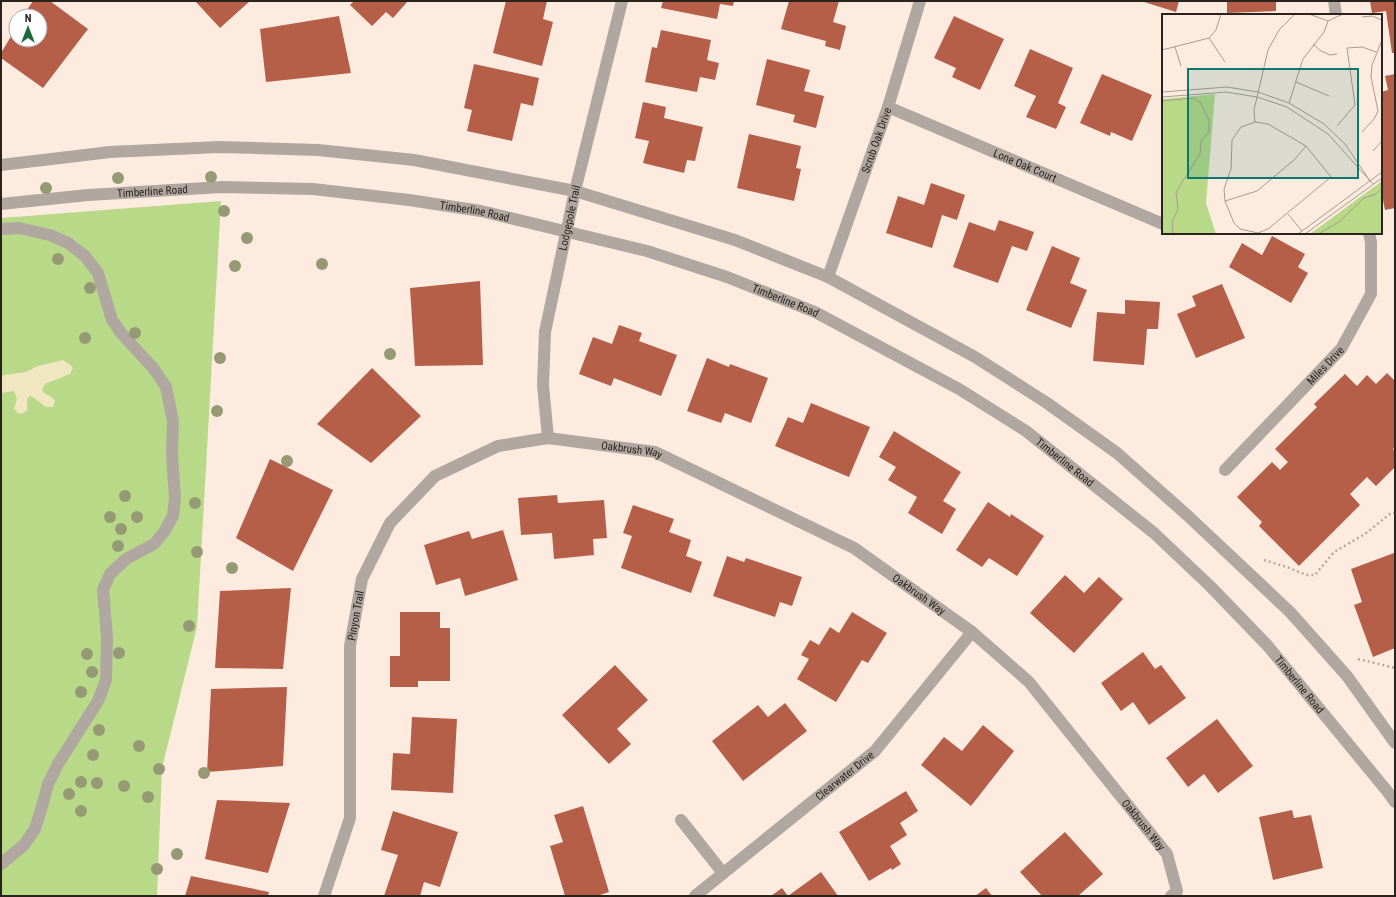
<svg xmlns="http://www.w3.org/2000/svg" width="1396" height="897" font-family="'Roboto Condensed',sans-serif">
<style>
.green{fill:#b7d988}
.sand{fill:#f0e6c1}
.building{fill:#b55f49}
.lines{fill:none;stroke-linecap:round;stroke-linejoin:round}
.path{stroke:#b6a79e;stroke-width:2.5;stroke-dasharray:2 3;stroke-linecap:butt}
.service{stroke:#b0a7a0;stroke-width:12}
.minor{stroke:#b0a7a0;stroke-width:12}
.tertiary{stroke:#b0a7a0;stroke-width:12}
.tree{fill:#969a74}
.labels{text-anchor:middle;stroke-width:3.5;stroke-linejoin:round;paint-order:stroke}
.street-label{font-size:11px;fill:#2a221d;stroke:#fff}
.inset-road{fill:none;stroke:#a99b92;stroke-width:1}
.view{fill:#0f766e;fill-opacity:0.15;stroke:#0f766e;stroke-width:2}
.inset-edge{fill:none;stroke:#2a221d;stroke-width:2}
</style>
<rect width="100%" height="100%" fill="#feebe0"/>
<path class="green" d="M 221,201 L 197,627 L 162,768 L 157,896 L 1,896 L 1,218 Z"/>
<path class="sand" d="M 63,360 L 69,364 L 73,368 L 70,374 L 45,384 L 42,390 L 44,393 L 50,396 L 55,400 L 53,407 L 46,407 L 34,398 L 30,396 L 27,399 L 27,410 L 22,414 L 18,413 L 14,409 L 17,399 L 14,391 L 1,393 L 1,377 L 4,375 L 26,372 L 38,366 Z"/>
<path class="building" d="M 33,1 L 50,1 L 88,29 L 43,88 L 1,58 L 1,53 L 16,28 L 16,40 L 40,40 L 40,16 L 23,16 Z
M 195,1 L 250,1 L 220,28 Z
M 354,1 L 408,1 L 393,18 L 386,12 L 372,26 L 350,5 Z
M 506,1 L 547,1 L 543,19 L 553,22 L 542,66 L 493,53 Z
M 663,1 L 734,1 L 733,6 L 720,4 L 717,19 L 661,8 Z
M 789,1 L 839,1 L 833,22 L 846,26 L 840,50 L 825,46 L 826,41 L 781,29 Z
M 1141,1 L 1179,1 L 1176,12 Z
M 1227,1 L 1276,1 L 1276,11 L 1227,13 Z
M 1370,1 L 1395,1 L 1395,53 L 1392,53 L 1386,11 L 1372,13 Z
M 339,16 L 351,73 L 266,82 L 260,29 Z
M 954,16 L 1004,39 L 980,90 L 952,77 L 956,68 L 934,58 Z
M 661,30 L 711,40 L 707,60 L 719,63 L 715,80 L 700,77 L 697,92 L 645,82 L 652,47 L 657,48 Z
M 1030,49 L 1073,68 L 1058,103 L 1066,107 L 1056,129 L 1026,117 L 1036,96 L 1014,86 Z
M 767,59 L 810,70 L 804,91 L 824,96 L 816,128 L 793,122 L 795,115 L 756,105 Z
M 474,64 L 539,78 L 533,106 L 521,103 L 512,141 L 467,131 L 472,110 L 464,108 Z
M 1102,74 L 1152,95 L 1132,141 L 1111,132 L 1110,136 L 1080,123 Z
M 1395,74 L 1395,208 L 1385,210 L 1381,190 L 1381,92 L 1388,90 L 1385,76 Z
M 643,102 L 666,107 L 664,118 L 703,127 L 695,161 L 687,160 L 684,173 L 643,163 L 649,141 L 635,138 Z
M 749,134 L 801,146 L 796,168 L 801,169 L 794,201 L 737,188 Z
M 931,183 L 965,195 L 957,220 L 942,215 L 932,248 L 886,233 L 898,196 L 924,205 Z
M 999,220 L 1034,232 L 1027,251 L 1012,246 L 998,283 L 953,267 L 969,222 L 995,231 Z
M 1272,236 L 1305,254 L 1298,267 L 1308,273 L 1291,303 L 1229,267 L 1242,243 L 1262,255 Z
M 1052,246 L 1080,258 L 1070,283 L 1087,290 L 1071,328 L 1026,310 Z
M 480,281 L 483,365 L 415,366 L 410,288 Z
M 1222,284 L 1245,338 L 1196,358 L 1177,314 L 1196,306 L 1192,296 Z
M 1125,300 L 1160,302 L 1158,329 L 1147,329 L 1144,365 L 1093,361 L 1097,312 L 1125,314 Z
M 619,325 L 642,333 L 639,341 L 677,355 L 661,396 L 614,378 L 611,386 L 579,374 L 593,337 L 612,344 Z
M 707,358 L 729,367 L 730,364 L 768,378 L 751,423 L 725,413 L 721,423 L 687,411 Z
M 372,368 L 421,416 L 371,463 L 317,424 Z
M 1387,373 L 1395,381 L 1395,447 L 1393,449 L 1395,451 L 1395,467 L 1376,486 L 1367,477 L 1350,494 L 1360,505 L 1299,566 L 1259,526 L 1262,522 L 1237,497 L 1272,462 L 1280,470 L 1288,462 L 1275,449 L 1317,407 L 1314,404 L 1345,374 L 1357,386 L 1367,375 L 1376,384 Z
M 811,403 L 870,427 L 849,477 L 775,446 L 788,417 L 803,423 Z
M 894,431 L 961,472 L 943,501 L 956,509 L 942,534 L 908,513 L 917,497 L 888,480 L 896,467 L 879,457 Z
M 270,459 L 333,490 L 293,571 L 236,538 Z
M 557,495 L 558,503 L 604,500 L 607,538 L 593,539 L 594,555 L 554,559 L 552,533 L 521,535 L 518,498 Z
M 988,502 L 1010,517 L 1011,514 L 1044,536 L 1017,576 L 989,558 L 982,567 L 956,550 Z
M 633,505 L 674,519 L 669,532 L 691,540 L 686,556 L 702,562 L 691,593 L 621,568 L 632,536 L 623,533 Z
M 503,530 L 518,580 L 465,596 L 460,578 L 436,585 L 424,545 L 469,531 L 472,539 Z
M 1394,553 L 1395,557 L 1395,648 L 1373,657 L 1354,605 L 1362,602 L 1351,569 Z
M 727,556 L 744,562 L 746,558 L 802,577 L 792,606 L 780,602 L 775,617 L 713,596 Z
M 1065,575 L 1084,593 L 1099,577 L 1123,599 L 1074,653 L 1030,613 Z
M 291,588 L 283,669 L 215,668 L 220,591 Z
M 400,612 L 440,612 L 440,628 L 450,628 L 450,681 L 418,681 L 418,687 L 390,687 L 390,656 L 400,656 Z
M 852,612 L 887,633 L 868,663 L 862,660 L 836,702 L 797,679 L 809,659 L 801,655 L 810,640 L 819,645 L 830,627 L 839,633 Z
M 1143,652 L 1155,669 L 1161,665 L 1186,698 L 1149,725 L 1133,702 L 1121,711 L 1101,683 Z
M 615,665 L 648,700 L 617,729 L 631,744 L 609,764 L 562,715 Z
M 287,687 L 283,766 L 207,772 L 211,689 Z
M 785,703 L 807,731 L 743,781 L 712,741 L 758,705 L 768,717 Z
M 412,717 L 457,719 L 453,793 L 391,790 L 393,753 L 410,754 Z
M 1217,719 L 1253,766 L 1218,793 L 1204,774 L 1188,787 L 1166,758 Z
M 983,725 L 1014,751 L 971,806 L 921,765 L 944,737 L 962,751 Z
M 906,791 L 918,811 L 900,823 L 907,835 L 890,846 L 901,864 L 892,870 L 891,868 L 869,881 L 839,832 Z
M 217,800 L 290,803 L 268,873 L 205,859 Z
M 583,806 L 609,892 L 597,896 L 565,896 L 550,846 L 563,842 L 554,815 Z
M 1292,810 L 1294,818 L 1311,815 L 1323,868 L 1273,880 L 1259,817 Z
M 393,811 L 458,832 L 440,887 L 424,882 L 420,896 L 384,896 L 398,855 L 381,850 Z
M 1065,832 L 1103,874 L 1078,896 L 1042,896 L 1020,872 Z
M 821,872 L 838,896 L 771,896 L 782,888 L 788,896 Z
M 191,876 L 269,892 L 268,896 L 185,896 Z
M 986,888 L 992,896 L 975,896 Z"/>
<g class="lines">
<path class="path" d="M 1264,560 L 1287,567 L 1306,575 L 1315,575 L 1334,552 L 1365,534 L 1391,513 L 1395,513
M 1358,659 L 1395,668"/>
<path class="service" d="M 1,229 L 19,228 L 50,235 L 68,243 L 85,256 L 98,273 L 112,320 L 121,333 L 154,369 L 166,387 L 173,421 L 172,455 L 175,498 L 173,516 L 164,532 L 154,544 L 126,559 L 110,574 L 103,590 L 107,637 L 106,680 L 98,701 L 58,764 L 48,784 L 41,810 L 35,829 L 24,845 L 1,864"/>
<g class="minor">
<path d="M 1334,1 L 1336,15"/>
<path id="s1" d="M 888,107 L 1163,224"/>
<path id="s2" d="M 828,277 L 888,107 L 920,1"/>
<path id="s3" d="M 548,438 L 543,385 L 545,332 L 575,191 L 622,1"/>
<path id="s4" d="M 1225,470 L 1341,349 L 1371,294 L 1371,242 L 1369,233"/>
<path d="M 681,820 L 723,873"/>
<path id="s5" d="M 324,896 L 350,818 L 350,646 L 362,579 L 390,523 L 435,476 L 498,446 L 548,438 L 655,452 L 854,548 L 972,632 L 1029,682 L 1167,854 L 1177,891 L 1171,896"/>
<path id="s6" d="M 695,896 L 875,751 L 972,632"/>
</g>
<g class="tertiary">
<path d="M 1,165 L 110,152 L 219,147 L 318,150 L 414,160 L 575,191 L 735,240 L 828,277 L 975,357 L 1047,403 L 1117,453 L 1187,515 L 1290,612 L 1347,676 L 1395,743"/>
<path id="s7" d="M 1,204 L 88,195 L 222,187 L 313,189 L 409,200 L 481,211 L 647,251 L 727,277 L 815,312 L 959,389 L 1026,431 L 1154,533 L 1210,586 L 1267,645 L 1387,791 L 1395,802"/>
</g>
</g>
<g class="tree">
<circle cx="211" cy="177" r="6"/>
<circle cx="118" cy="178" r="6"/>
<circle cx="46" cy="188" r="6"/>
<circle cx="224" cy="211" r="6"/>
<circle cx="247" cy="238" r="6"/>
<circle cx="58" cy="259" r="6"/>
<circle cx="322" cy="264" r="6"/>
<circle cx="235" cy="266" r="6"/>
<circle cx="90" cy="288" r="6"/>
<circle cx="135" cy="333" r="6"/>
<circle cx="85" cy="338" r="6"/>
<circle cx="390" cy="354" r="6"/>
<circle cx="220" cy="358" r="6"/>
<circle cx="217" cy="411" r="6"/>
<circle cx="287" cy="461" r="6"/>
<circle cx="125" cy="496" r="6"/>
<circle cx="195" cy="503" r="6"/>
<circle cx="110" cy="517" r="6"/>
<circle cx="137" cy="517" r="6"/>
<circle cx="121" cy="529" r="6"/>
<circle cx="118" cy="546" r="6"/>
<circle cx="197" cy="552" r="6"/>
<circle cx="232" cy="568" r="6"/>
<circle cx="189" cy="626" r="6"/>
<circle cx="119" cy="653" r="6"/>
<circle cx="87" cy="654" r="6"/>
<circle cx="92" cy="672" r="6"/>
<circle cx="81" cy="692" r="6"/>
<circle cx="99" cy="730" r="6"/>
<circle cx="139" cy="746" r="6"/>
<circle cx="93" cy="755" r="6"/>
<circle cx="159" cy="769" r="6"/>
<circle cx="204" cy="773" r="6"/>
<circle cx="81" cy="782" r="6"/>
<circle cx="97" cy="783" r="6"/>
<circle cx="124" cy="786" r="6"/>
<circle cx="69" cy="794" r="6"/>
<circle cx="148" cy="797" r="6"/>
<circle cx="81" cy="811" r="6"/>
<circle cx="177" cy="854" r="6"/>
<circle cx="157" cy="869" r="6"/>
</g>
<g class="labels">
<g class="street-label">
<text dy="4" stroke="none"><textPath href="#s2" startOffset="145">Scrub Oak Drive</textPath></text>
<text dy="4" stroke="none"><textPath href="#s1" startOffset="149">Lone Oak Court</textPath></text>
<text dy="4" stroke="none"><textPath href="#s7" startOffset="152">Timberline Road</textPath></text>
<text dy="4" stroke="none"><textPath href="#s7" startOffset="476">Timberline Road</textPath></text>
<text dy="4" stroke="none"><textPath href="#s3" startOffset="223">Lodgepole Trail</textPath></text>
<text dy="4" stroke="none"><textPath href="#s7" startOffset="800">Timberline Road</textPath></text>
<text dy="4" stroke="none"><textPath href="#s4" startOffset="145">Miles Drive</textPath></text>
<text dy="4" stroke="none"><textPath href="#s5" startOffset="655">Oakbrush Way</textPath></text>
<text dy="4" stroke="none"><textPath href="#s7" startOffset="1124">Timberline Road</textPath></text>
<text dy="4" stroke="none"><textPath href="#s5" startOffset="979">Oakbrush Way</textPath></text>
<text dy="4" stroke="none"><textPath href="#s5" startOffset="285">Pinyon Trail</textPath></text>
<text dy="4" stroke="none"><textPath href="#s7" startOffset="1448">Timberline Road</textPath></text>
<text dy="4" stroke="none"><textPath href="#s6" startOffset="192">Clearwater Drive</textPath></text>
<text dy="4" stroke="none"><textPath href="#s5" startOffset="1303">Oakbrush Way</textPath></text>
</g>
</g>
<g transform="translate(1162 14)">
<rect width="220" height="220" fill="#feebe0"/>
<path d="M 53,80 L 44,189 L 54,220 L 0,220 L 0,85 ZM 220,167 L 220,220 L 148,220 Z" fill="#b7d988"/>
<path class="inset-road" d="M 147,0 L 166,7 L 181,0M 200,3 L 210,2 L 220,6M 47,24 L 63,48M 151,30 L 159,37 L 168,41 L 175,40M 13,33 L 19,52M 0,36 L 47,24 L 54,16 L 59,0M 134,68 L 167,82M 0,78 L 65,73 L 96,78 L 127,89 L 162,110 L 183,130 L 208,167M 0,83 L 64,78 L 95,83 L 125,93 L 166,120 L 211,170M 0,87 L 32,84 L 38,88 L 47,106 L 47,118 L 39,127 L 38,140 L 14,178 L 16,195 L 10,208 L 11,220M 127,89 L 141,45 L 162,18 L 166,7M 93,108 L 106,110 L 144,132 L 169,163 L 106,215 L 96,219 L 78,215 L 72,209 L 63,187 L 62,175 L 69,155 L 70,126 L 79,113 ZM 93,108 L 92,96 L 106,36 L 117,16 L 133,0M 175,112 L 193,91 L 185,34 L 200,33 L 214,38M 200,118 L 212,105 L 216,97 L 209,63 L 210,51 L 220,26M 211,137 L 220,127M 63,187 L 95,177 L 132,146 L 144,132M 126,200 L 140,217M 136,220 L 220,158M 143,220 L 220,164M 156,220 L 177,208 L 202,184 L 214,180 L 220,174"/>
<path class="view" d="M 26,55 L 196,55 L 196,164 L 26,164 Z"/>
<rect width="220" height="220" class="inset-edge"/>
</g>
<rect width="1396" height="897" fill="none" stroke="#2a221d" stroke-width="4"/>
<g transform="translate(28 28)"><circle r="19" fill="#ffffff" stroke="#aaa7a5"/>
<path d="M0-3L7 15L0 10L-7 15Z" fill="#1c6a39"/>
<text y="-6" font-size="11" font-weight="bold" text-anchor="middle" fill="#2a221d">N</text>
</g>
</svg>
